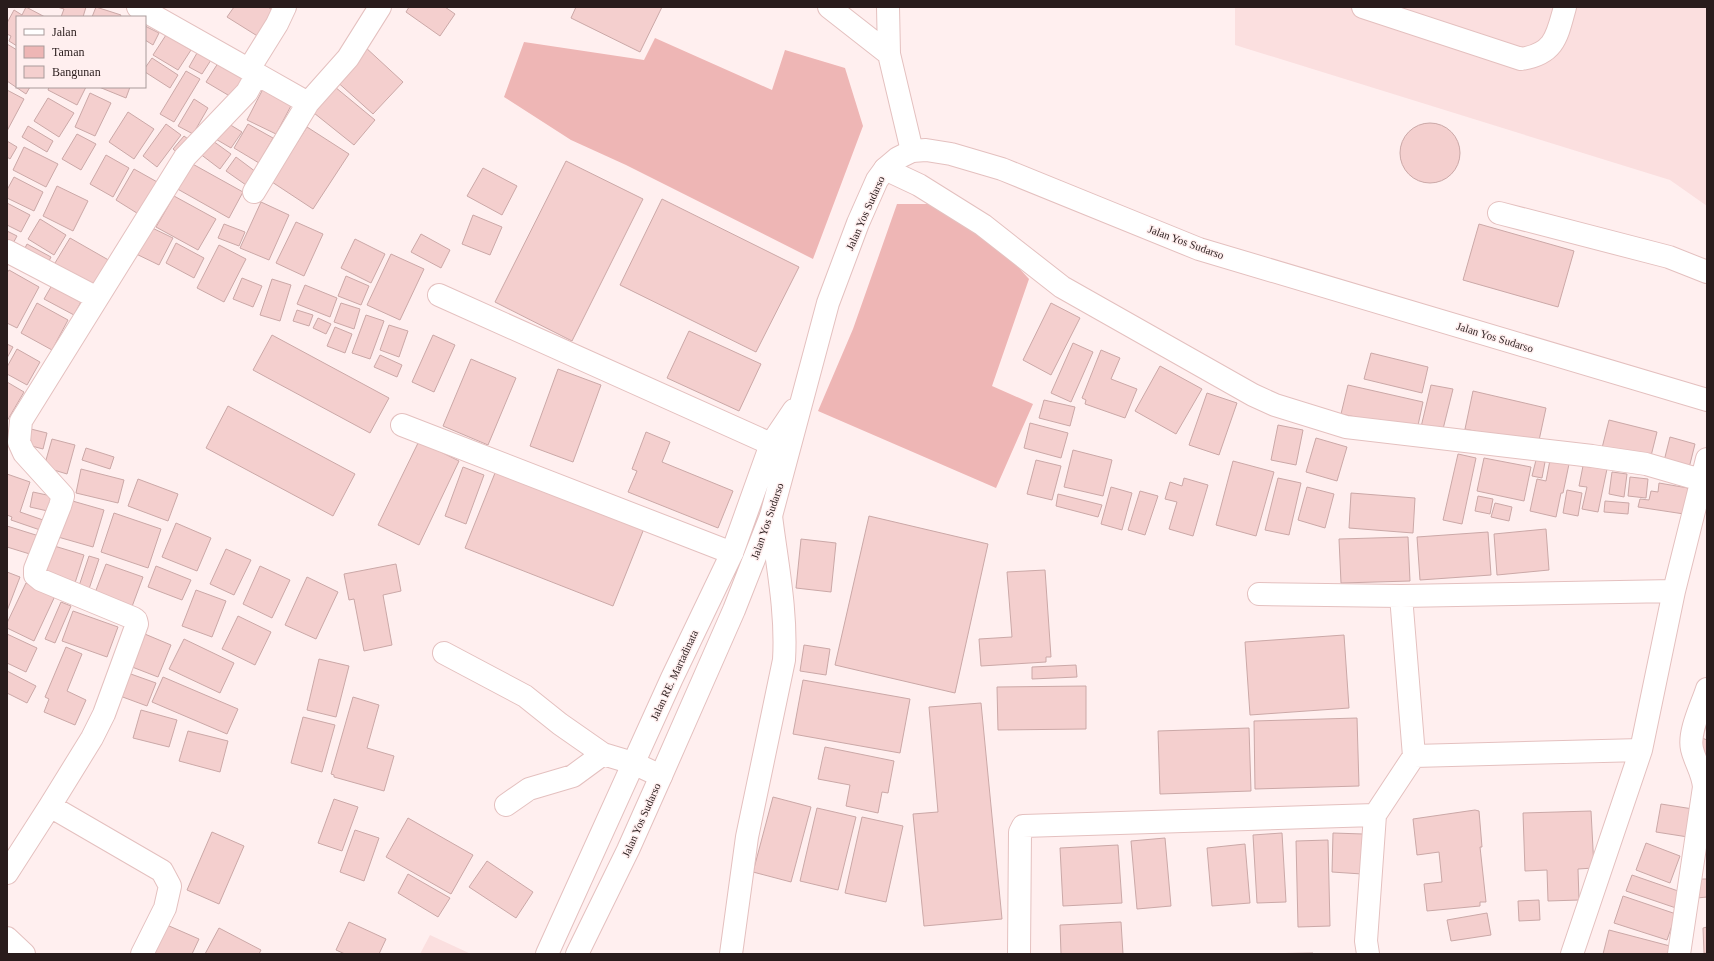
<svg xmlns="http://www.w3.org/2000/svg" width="1714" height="961" font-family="'Times New Roman',serif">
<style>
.built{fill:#fbdfdf}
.green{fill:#eeb6b5}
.building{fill:#f4cfce;stroke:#cba8a7}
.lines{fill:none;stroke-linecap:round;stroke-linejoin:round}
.minor-casing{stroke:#e4c0bf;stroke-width:24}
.highway-casing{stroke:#e4c0bf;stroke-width:24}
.minor{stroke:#fff;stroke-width:22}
.highway{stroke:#fff;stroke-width:22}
.labels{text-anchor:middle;stroke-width:3;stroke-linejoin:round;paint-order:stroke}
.street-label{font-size:11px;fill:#291c1c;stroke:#ffefef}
</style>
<rect width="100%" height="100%" fill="#ffefef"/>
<path class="built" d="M 1235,7 L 1707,7 L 1707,206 L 1670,180 L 1235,45 Z
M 430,935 L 471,954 L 420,954 Z"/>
<path class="green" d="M 655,38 L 772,90 L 785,50 L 845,68 L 863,126 L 813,259 L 626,165 L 571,140 L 504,97 L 524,42 L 644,60 Z
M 897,204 L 931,204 L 995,242 L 1029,279 L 992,386 L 1033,404 L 996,488 L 818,411 L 853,329 Z"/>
<path class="building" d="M 26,7 L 45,17 L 17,17 L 17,46 L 9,41 L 11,36 L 7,34 L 7,23 L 14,10 L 22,15 Z
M 57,7 L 86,7 L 83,17 L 61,17 L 64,9 Z
M 96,7 L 121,15 L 120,17 L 92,17 Z
M 234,7 L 268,7 L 275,12 L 259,37 L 227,17 Z
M 409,7 L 445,7 L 455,14 L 440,36 L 406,12 Z
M 576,7 L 662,7 L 640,52 L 571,18 Z
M 145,26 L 159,33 L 153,45 L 145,40 Z
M 166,35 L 191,50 L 178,70 L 153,55 Z
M 7,44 L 17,50 L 17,87 L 30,87 L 26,94 L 7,81 Z
M 364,46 L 403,82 L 373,114 L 334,79 Z
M 197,53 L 211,60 L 202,74 L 189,67 Z
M 152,58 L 178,75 L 170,88 L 145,72 L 145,68 Z
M 220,60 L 246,75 L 233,98 L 206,82 Z
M 186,71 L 200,79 L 174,122 L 160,114 Z
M 49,87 L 86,87 L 77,105 L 48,90 Z
M 99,87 L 130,87 L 126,98 Z
M 264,87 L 293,102 L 276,134 L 247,120 Z
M 335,87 L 375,120 L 354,145 L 314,113 Z
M 7,90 L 24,99 L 7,131 Z
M 90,93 L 111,103 L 95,136 L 75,127 Z
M 48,98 L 74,113 L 59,137 L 34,121 Z
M 194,99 L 208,108 L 193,134 L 178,126 Z
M 128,112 L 154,129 L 134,159 L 109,142 Z
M 224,121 L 242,132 L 231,148 L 214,138 Z
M1400 153a30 30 0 1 1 60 0a30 30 0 1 1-60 0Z
M 166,124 L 181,135 L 157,167 L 143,156 Z
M 248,124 L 273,138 L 259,163 L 234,148 Z
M 28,126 L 53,141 L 47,152 L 22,137 Z
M 307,127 L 349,154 L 313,209 L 272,182 Z
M 77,134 L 96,144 L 81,170 L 62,159 Z
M 184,136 L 192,142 L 181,156 L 173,149 Z
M 206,136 L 231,154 L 220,169 L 195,150 Z
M 7,141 L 17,147 L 10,159 L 7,157 Z
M 24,147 L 58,164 L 46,187 L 13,170 Z
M 106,155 L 129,168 L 113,197 L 90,184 Z
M 236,157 L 256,172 L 246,185 L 226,171 Z
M 566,161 L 643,199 L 572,341 L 495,302 Z
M 189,162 L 243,192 L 229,218 L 174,187 Z
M 483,168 L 517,186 L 502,215 L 467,196 Z
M 134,169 L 159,183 L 140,215 L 116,200 Z
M 14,177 L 43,192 L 34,211 L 7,198 L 7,190 Z
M 57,186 L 88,201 L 73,231 L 43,216 Z
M 174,196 L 216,219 L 198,250 L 156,227 Z
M 662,199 L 799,267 L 756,352 L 620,285 Z
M 261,202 L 289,215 L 269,260 L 240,248 Z
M 7,203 L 30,215 L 21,232 L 7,225 Z
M 473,215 L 502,227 L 490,255 L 462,244 Z
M 40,219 L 66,235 L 54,255 L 28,239 Z
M 296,222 L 323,234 L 304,276 L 276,263 Z
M 144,224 L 173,238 L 159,265 L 130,251 Z
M 224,224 L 245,232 L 239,246 L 218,238 Z
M 1479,224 L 1574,251 L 1558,307 L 1463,280 Z
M 7,231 L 17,236 L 10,249 L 7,247 Z
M 421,234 L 450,250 L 441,268 L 411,252 Z
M 70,238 L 112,262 L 94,292 L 52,268 Z
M 355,239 L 385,254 L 371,283 L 341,268 Z
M 176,243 L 204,258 L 194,278 L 166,263 Z
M 27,244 L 51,257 L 45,269 L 21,256 Z
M 219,245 L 246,259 L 224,302 L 197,288 Z
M 391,254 L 424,269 L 400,320 L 367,305 Z
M 9,270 L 39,287 L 17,328 L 7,323 L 7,273 Z
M 346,276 L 369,286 L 361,305 L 338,296 Z
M 56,278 L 85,294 L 74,315 L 44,299 Z
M 242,278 L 262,286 L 253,307 L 233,299 Z
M 272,279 L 291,285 L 280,321 L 260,315 Z
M 305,285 L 337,298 L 330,317 L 297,304 Z
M 37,303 L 68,320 L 52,350 L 21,333 Z
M 341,303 L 360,309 L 354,329 L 334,322 Z
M 1051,303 L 1080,318 L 1051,375 L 1023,360 Z
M 297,310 L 313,315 L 309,326 L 293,321 Z
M 366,315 L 384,321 L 370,359 L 352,353 Z
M 318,318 L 331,324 L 326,334 L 313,328 Z
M 389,325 L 408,331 L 399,357 L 380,350 Z
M 335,327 L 352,334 L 345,353 L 327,346 Z
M 689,331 L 761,364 L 739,411 L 667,378 Z
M 272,335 L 389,398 L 370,433 L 253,370 Z
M 433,335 L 455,345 L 434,392 L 412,382 Z
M 1073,343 L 1093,352 L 1071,402 L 1051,393 Z
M 7,344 L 13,347 L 7,358 Z
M 17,349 L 40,362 L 27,385 L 7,374 L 7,367 Z
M 1101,350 L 1120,358 L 1111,379 L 1137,389 L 1125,418 L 1085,404 L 1086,400 L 1082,398 Z
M 1371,353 L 1428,367 L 1422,393 L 1364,379 Z
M 380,355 L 402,365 L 397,377 L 374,367 Z
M 471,359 L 516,378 L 488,445 L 443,426 Z
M 1160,366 L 1202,389 L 1176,434 L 1135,411 Z
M 558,369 L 601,385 L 573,462 L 530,446 Z
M 7,382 L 24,392 L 7,421 Z
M 1348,385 L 1423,402 L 1417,430 L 1341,414 Z
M 1431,385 L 1453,389 L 1442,433 L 1421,427 Z
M 1473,391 L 1546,408 L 1538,445 L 1465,429 Z
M 1207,393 L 1237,403 L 1219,455 L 1189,445 Z
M 1044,400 L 1075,407 L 1070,426 L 1039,418 Z
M 228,406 L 355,474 L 333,516 L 206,448 Z
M 1609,420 L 1657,432 L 1650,460 L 1602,448 Z
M 1030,423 L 1068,433 L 1061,458 L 1024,448 Z
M 1278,425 L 1303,430 L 1296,465 L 1271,460 Z
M 27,428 L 47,433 L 43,449 L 24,444 Z
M 646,432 L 670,442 L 662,462 L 733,491 L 718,528 L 628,492 L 637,471 L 632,469 Z
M 1670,437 L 1695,444 L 1689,468 L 1664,461 Z
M 1316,438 L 1347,447 L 1337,481 L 1306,472 Z
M 52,439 L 75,445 L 67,474 L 44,467 Z
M 419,441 L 459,461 L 419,545 L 378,525 Z
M 86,448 L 114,457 L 110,469 L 82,460 Z
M 1073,450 L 1112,460 L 1103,496 L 1064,487 Z
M 1458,454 L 1476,458 L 1462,524 L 1443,520 Z
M 1484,458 L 1531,467 L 1524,501 L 1477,491 Z
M 1036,460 L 1061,466 L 1052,500 L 1027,494 Z
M 1536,460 L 1545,462 L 1542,478 L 1532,476 Z
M 1550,460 L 1569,464 L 1563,493 L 1561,493 L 1556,517 L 1530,511 L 1537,479 L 1546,481 Z
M 1233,461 L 1274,472 L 1256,536 L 1216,525 Z
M 1583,466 L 1590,467 L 1590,466 L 1607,469 L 1598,512 L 1582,509 L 1587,487 L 1579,486 Z
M 463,467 L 484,475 L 466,524 L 445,516 Z
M 497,468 L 645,526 L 613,606 L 465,548 Z
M 81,469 L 124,480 L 118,503 L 76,493 Z
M 1612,472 L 1627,474 L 1624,497 L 1609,494 Z
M 7,474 L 30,482 L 20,512 L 46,521 L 43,531 L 11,520 L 12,517 L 7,515 Z
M 1630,477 L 1648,479 L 1646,498 L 1628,496 Z
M 1184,478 L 1208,485 L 1193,536 L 1169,529 L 1177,502 L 1165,499 L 1170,482 L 1182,486 Z
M 1278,478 L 1301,483 L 1289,535 L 1265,530 Z
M 138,479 L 178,494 L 168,521 L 128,506 Z
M 1659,483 L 1688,488 L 1684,514 L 1638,507 L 1640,499 L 1649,500 L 1651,491 L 1658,492 Z
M 1111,487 L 1132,493 L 1122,530 L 1101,524 Z
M 1307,487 L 1334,494 L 1325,528 L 1298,520 Z
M 1567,490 L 1582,493 L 1578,516 L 1563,513 Z
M 1140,491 L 1158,496 L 1145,535 L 1128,530 Z
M 33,492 L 56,497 L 52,512 L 30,507 Z
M 1351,493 L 1415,498 L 1413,533 L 1349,528 Z
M 1058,494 L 1102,505 L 1098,517 L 1056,506 Z
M 1478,496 L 1493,499 L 1490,514 L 1475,511 Z
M 69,500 L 104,510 L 93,547 L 58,537 Z
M 1605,501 L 1629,503 L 1628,514 L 1604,512 Z
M 1495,503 L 1512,507 L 1509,521 L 1491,517 Z
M 114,513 L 161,529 L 148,568 L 101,552 Z
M 869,516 L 988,544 L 955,693 L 835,665 Z
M 7,523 L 7,526 L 39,536 L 33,555 L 7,547 Z
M 176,523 L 211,538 L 197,571 L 162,557 Z
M 1546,529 L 1549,570 L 1497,575 L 1494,534 Z
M 1488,532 L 1491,575 L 1420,580 L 1417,537 Z
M 1408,537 L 1410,581 L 1341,583 L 1339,539 Z
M 801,539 L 836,543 L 831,592 L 796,588 Z
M 51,545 L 84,555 L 74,586 L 41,575 Z
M 226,549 L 251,560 L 234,595 L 210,584 Z
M 89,556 L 99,559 L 87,595 L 77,592 Z
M 106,564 L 143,577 L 130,612 L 93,598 Z
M 396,564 L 401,591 L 383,595 L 392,645 L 364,651 L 354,599 L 349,600 L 344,574 Z
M 156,566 L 191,580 L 182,600 L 148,587 Z
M 260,566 L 290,580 L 272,618 L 243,604 Z
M 1045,570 L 1051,657 L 1046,657 L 1046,662 L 981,666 L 979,639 L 1012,637 L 1007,572 Z
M 7,572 L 20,577 L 7,611 Z
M 307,577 L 338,592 L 316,639 L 285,625 Z
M 26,583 L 55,596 L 34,641 L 7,628 L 7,623 Z
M 196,590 L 226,601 L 212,637 L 182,626 Z
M 61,602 L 71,606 L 55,643 L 45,639 Z
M 73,611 L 118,627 L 107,657 L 62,641 Z
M 238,616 L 271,632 L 255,665 L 222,649 Z
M 140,632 L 171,645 L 158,677 L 127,665 Z
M 7,634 L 37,648 L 26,672 L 7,663 Z
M 1344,635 L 1349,708 L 1250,715 L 1245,642 Z
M 184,639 L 234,663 L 220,693 L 169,669 Z
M 804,645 L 830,649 L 826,675 L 800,671 Z
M 66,647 L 82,654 L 67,691 L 86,700 L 75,725 L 44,712 L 49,699 L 45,697 Z
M 319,659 L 349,666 L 336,717 L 307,710 Z
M 1076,665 L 1077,677 L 1032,679 L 1032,667 Z
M 7,671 L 36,686 L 27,703 L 7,693 Z
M 128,673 L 156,683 L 147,706 L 120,696 Z
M 163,677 L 238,709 L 227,734 L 152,702 Z
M 803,680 L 910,699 L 900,753 L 793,734 Z
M 1086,686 L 1086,729 L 998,730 L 997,687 Z
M 353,697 L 379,705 L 367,748 L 394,756 L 384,791 L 334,777 L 334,775 L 331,774 Z
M 981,703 L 1002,919 L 924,926 L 913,814 L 938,812 L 929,707 Z
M 141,710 L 177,720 L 169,747 L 133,738 Z
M 303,717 L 335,725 L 322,772 L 291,763 Z
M 1357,718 L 1359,786 L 1255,789 L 1254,721 Z
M 1249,728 L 1251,791 L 1160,794 L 1158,731 Z
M 188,731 L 228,741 L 220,772 L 179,761 Z
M 1702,738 L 1707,740 L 1707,755 L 1698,752 Z
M 825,747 L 894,761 L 888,793 L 882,792 L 878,813 L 846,806 L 850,785 L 818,779 Z
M 773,797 L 811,807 L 791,882 L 753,872 Z
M 334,799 L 358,807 L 342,851 L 318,843 Z
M 1661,804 L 1693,809 L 1688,837 L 1656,832 Z
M 817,808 L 856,817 L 838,890 L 800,881 Z
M 1475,810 L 1479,811 L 1482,847 L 1480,847 L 1486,902 L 1480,902 L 1480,906 L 1427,911 L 1424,884 L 1442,882 L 1439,852 L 1417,855 L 1413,819 Z
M 1591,811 L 1594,868 L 1578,869 L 1579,900 L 1548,901 L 1547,870 L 1525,871 L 1523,813 Z
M 862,817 L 903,826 L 886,902 L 845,893 Z
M 408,818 L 473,855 L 451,894 L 386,857 Z
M 355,830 L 379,838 L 364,881 L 340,872 Z
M 212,832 L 244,846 L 219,904 L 187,890 Z
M 1282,833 L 1286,902 L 1257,903 L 1253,835 Z
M 1333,833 L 1363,834 L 1362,874 L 1332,872 Z
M 1165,838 L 1171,906 L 1137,909 L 1131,841 Z
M 1328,840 L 1330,926 L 1298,927 L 1296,841 Z
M 1646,843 L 1680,856 L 1670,883 L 1636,870 Z
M 1245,844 L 1250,903 L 1212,906 L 1207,848 Z
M 1118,845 L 1122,903 L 1063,906 L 1060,848 Z
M 487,861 L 533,892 L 516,918 L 469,887 Z
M 408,874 L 450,898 L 438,917 L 398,893 Z
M 1632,875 L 1681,892 L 1676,908 L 1626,891 Z
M 1697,879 L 1707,879 L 1707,897 L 1697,898 Z
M 1623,896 L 1676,914 L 1667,940 L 1614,923 Z
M 1539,900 L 1540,920 L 1519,921 L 1518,901 Z
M 1487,913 L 1491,935 L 1451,941 L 1447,920 Z
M 160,922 L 199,939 L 192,954 L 144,954 Z
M 349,922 L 386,939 L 379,954 L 345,954 L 336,950 Z
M 1121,922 L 1123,954 L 1061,954 L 1060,925 Z
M 1707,927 L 1707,953 L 1704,953 L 1703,928 Z
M 219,928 L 261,950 L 259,954 L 205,954 Z
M 1609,930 L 1670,946 L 1668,954 L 1603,954 Z
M 1313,953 L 1313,954 L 1258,954 Z"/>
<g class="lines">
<g class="minor-casing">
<path id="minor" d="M 138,7 L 308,103
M 829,7 L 889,54
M 888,7 L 889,54 L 912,151
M 1363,7 L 1521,59 C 1555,54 1557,36 1565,7
M 249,69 L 277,24 L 285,7
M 885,169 L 919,185 L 983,225 L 1062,287 L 1253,395 L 1275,405 L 1346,427 L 1592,456 L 1646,464 L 1701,480
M 254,192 L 308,103 L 348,58 L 380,7
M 1499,213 L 1669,257 L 1707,272
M 7,251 L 97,298
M 439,295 L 771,444
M 402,425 L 732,553
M 1259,594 L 1401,596
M 444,653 L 525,696 L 560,724 L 603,754 L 633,763 L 661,776
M 1414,756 L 1401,596 L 1674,591
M 506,805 L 529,789 L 573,776 L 603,754
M 50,806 L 162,871 L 170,886 L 165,908 L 142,954
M 7,873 L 50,806 L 92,738 L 104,714 L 137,624 L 136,620 L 133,618 L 41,580 L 35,575 L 35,569 L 60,506 L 63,496 L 24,453 L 19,442 L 21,421 L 185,157 L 247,92 L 257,74
M 7,938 L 24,954
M 731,954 L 747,837 L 784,660 C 787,612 777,564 771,516
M 1019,954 L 1020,832 L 1023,826 L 1375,815 L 1414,756 L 1641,750 L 1674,591 L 1707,459
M 1368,954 L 1366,941 L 1375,815
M 1572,954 L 1641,750
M 1679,954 L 1704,787 C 1703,773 1695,762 1692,749 C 1688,732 1702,705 1707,689"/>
</g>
<g class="highway-casing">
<path id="highway" d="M 547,954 L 672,678 L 732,553 L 771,444 L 794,410
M 577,954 L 628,850 L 661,776 L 734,610 L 771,516 L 828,303 L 858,223 L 877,180 L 885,169 L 898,158 L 912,151 L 926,150 L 951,154 L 1002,169 L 1199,249 L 1707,400"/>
</g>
<use href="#minor" class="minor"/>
<use href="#highway" class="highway"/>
</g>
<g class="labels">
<g class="street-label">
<text transform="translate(865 213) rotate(-66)" y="4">Jalan Yos Sudarso</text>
<text transform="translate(1186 242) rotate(20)" y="4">Jalan Yos Sudarso</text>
<text transform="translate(1495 337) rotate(17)" y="4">Jalan Yos Sudarso</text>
<text transform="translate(767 521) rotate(-71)" y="4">Jalan Yos Sudarso</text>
<text transform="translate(674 675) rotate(-65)" y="4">Jalan RE. Martadinata</text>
<text transform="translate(641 820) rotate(-66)" y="4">Jalan Yos Sudarso</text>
</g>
</g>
<rect width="1714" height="961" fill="none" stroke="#291c1c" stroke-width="16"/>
<rect x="16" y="16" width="130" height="72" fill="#ffefef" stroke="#a99b9b"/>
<rect x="24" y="29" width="20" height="6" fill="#ffffff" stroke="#a99b9b"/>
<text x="52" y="36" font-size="12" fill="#291c1c">Jalan</text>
<rect x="24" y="46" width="20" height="12" fill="#eeb6b5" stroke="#a99b9b"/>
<text x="52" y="56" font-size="12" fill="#291c1c">Taman</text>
<rect x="24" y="66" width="20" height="12" fill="#f4cfce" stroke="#a99b9b"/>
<text x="52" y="76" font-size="12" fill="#291c1c">Bangunan</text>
</svg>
